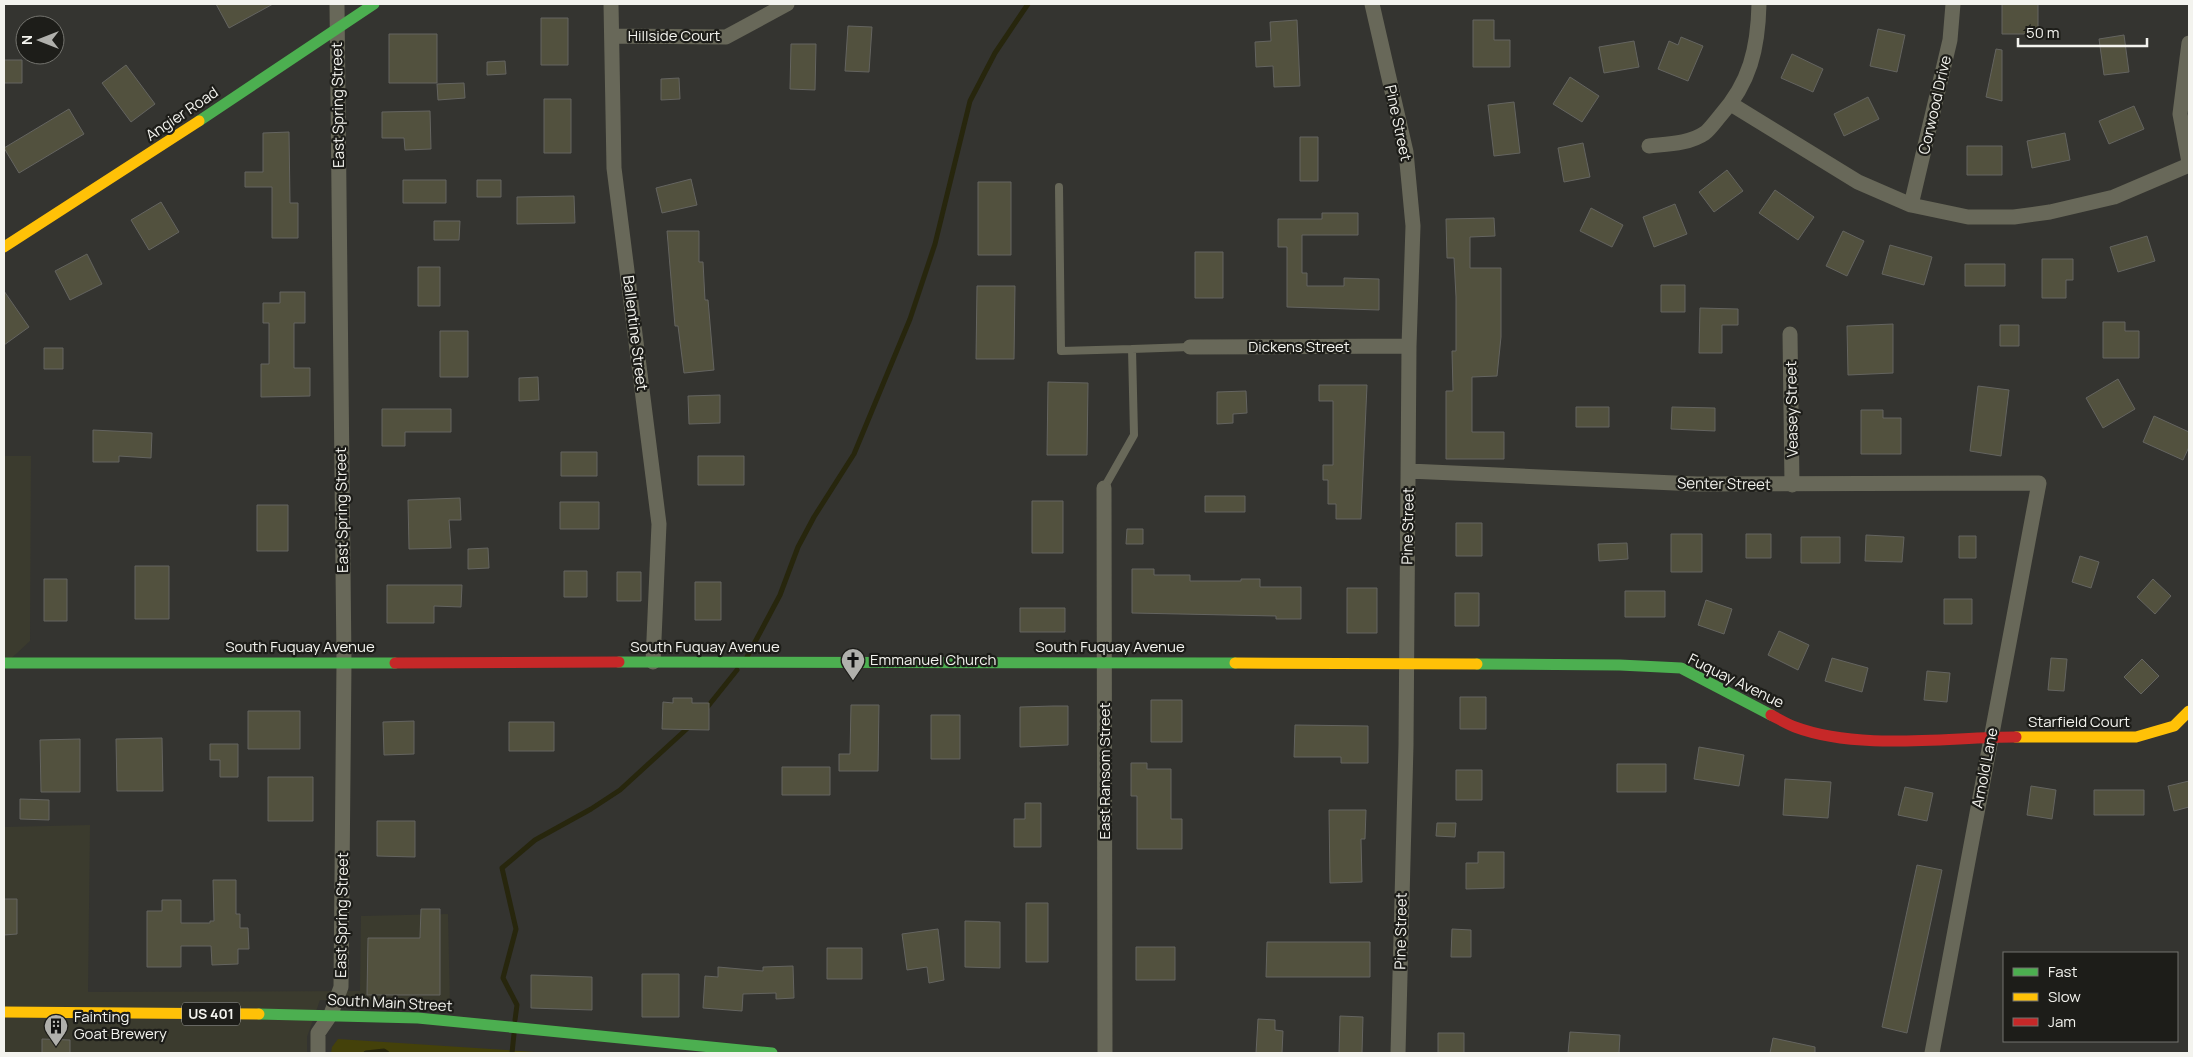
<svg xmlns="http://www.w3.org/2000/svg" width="2193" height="1057" font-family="Manrope,sans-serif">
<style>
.built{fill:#3b3b2e}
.green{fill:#44410a}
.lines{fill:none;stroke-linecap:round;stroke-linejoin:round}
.stream{stroke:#27260d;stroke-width:5}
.building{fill:#52513e;stroke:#646460}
.lane{stroke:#686859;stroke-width:8}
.street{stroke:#686859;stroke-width:15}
.fast{stroke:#4caf50;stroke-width:11}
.slow{stroke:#ffc107;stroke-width:11}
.jam{stroke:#c62828;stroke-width:11}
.labels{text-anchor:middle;stroke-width:4.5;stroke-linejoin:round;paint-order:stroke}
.shield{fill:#1d1d19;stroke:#b3b3ae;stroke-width:1}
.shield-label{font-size:14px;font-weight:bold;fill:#f3f3ee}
.street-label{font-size:15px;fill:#f3f3ee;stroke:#1d1d19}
.poi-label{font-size:15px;fill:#f3f3ee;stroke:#1d1d19;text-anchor:start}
</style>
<rect width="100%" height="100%" fill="#343430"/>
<path class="built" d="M 4,456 L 31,456 L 30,641 L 4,665 Z
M 90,825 L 88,992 L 360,991 L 361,916 L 448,914 L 450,1006 L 320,1000 L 307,1037 L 307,1053 L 4,1053 L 4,827 Z"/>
<path class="green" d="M 338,1039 L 550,1053 L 331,1053 L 332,1047 Z"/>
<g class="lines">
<path class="stream" d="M 747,657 L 780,595 L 798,547 L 814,517 L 854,454 L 910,319 L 935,244 L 970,101 L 995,53 L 1028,4
M 705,710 L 737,670
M 515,1020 L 517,1005 L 503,978 L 516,929 L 502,868 L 535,840 L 591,809 L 620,790 L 691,725
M 366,1053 L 384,1051 L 387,1053
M 512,1053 L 514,1034"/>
</g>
<path class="building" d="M 216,4 L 273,4 L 229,28 Z
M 2002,4 L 2038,4 L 2038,34 L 2002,34 Z
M 541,18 L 568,18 L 568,65 L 541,65 Z
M 1297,20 L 1300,86 L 1274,87 L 1273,66 L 1256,67 L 1255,42 L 1271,41 L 1270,22 Z
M 1473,20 L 1494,20 L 1494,40 L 1510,40 L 1510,67 L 1473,67 Z
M 848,26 L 872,27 L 869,72 L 845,71 Z
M 1878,29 L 1905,35 L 1897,72 L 1870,66 Z
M 389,34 L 437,34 L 437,83 L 389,83 Z
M 2124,35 L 2129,72 L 2104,75 L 2099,39 Z
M 1681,37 L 1703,46 L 1688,81 L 1658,69 L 1669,41 L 1678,45 Z
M 1634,41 L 1639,67 L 1604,73 L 1599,47 Z
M 791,44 L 816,44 L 815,90 L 790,89 Z
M 1996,49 L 2002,50 L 2002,101 L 1986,97 Z
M 1792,54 L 1823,69 L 1813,92 L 1781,78 Z
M 4,60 L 22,60 L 22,83 L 4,83 Z
M 505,61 L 506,74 L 487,75 L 487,62 Z
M 126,65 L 155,104 L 131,122 L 102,83 Z
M 1570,77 L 1599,96 L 1582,122 L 1553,104 Z
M 679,78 L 680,99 L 661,100 L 661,79 Z
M 464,83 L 465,98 L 438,100 L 437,84 Z
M 1868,97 L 1879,119 L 1844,136 L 1834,114 Z
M 544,99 L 571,99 L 571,153 L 544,153 Z
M 1514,102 L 1520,153 L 1494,156 L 1488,105 Z
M 2134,106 L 2144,129 L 2109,144 L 2099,121 Z
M 69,109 L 84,134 L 19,173 L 4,148 Z
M 430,111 L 431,149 L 405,150 L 404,138 L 382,138 L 382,112 Z
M 289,132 L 290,203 L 298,203 L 298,238 L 272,238 L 272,187 L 245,187 L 245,172 L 263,172 L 263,133 Z
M 2065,133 L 2070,160 L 2032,168 L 2027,141 Z
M 1300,137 L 1318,137 L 1318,181 L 1300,181 Z
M 1583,143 L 1590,177 L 1564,182 L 1558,148 Z
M 1967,146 L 2002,146 L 2002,175 L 1967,175 Z
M 1727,170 L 1743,191 L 1714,212 L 1699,192 Z
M 691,179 L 697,205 L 662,213 L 656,188 Z
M 403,180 L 446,180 L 446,203 L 403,203 Z
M 477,180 L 501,180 L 501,197 L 477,197 Z
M 978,182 L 1011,182 L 1011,255 L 978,255 Z
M 1775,190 L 1814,217 L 1798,240 L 1759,213 Z
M 574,196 L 575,223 L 517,224 L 517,197 Z
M 161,202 L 179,232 L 149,250 L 131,220 Z
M 1675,204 L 1687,234 L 1654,247 L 1643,217 Z
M 1591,208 L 1623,225 L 1612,247 L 1580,231 Z
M 1322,213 L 1358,213 L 1358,235 L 1302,235 L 1302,273 L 1307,273 L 1307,286 L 1344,286 L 1344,278 L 1379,279 L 1379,310 L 1287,307 L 1287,247 L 1278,247 L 1278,219 L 1322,219 Z
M 1494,218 L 1495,236 L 1470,237 L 1470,268 L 1501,268 L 1501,337 L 1497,376 L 1472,377 L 1472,432 L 1504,432 L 1504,459 L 1446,459 L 1446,391 L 1453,391 L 1452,351 L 1456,351 L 1456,297 L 1454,258 L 1447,258 L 1446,219 Z
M 434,221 L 460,221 L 459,240 L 434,240 Z
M 667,231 L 699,231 L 699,262 L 703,262 L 705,300 L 708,300 L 714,370 L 684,373 L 678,326 L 675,326 Z
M 1843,231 L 1864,241 L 1847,276 L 1826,266 Z
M 2147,236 L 2155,261 L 2118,272 L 2110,247 Z
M 1890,245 L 1932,257 L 1924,285 L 1882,274 Z
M 1195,252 L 1223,252 L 1223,298 L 1195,298 Z
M 87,254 L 102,284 L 70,300 L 55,271 Z
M 2042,259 L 2073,259 L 2073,280 L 2066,280 L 2066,298 L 2042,298 Z
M 1965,264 L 2005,264 L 2005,286 L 1965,286 Z
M 418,267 L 440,267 L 440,306 L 418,306 Z
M 1661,285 L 1685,285 L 1685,312 L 1661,312 Z
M 977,286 L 1015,286 L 1014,359 L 976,359 Z
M 4,291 L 29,327 L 4,345 Z
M 280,292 L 305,292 L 305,323 L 294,323 L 294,368 L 310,368 L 310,396 L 261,397 L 261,364 L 269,364 L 269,323 L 263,323 L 263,303 L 280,303 Z
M 1700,308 L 1738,309 L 1738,325 L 1722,325 L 1722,353 L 1699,353 Z
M 2103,322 L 2125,322 L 2125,331 L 2139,331 L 2139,358 L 2103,358 Z
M 1893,324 L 1893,373 L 1848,375 L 1847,326 Z
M 2000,325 L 2019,325 L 2019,346 L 2000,346 Z
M 440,331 L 468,331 L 468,377 L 440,377 Z
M 44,348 L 63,348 L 63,369 L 44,369 Z
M 538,377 L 539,400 L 519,401 L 519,378 Z
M 2118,379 L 2135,409 L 2103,428 L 2086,398 Z
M 1048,382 L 1088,383 L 1087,455 L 1047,455 Z
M 1319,385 L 1367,385 L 1361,519 L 1336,519 L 1336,504 L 1328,504 L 1328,480 L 1323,480 L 1323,465 L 1333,465 L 1333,401 L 1319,401 Z
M 1978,386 L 2009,390 L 2001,456 L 1970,451 Z
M 1246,391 L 1247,413 L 1233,414 L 1233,423 L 1217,424 L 1217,392 Z
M 720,395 L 720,423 L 689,424 L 688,396 Z
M 1576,407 L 1609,407 L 1609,427 L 1576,427 Z
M 1672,407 L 1715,408 L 1715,431 L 1671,429 Z
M 382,409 L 451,409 L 451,432 L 405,432 L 405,446 L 382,446 Z
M 1861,410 L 1883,410 L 1883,418 L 1901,418 L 1901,454 L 1861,454 Z
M 2154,416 L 2189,432 L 2189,447 L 2183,460 L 2143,442 Z
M 93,430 L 152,433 L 151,458 L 119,456 L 119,462 L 93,462 Z
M 561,452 L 597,452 L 597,476 L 561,476 Z
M 698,456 L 744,456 L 744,485 L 698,485 Z
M 1205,496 L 1245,496 L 1245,512 L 1205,512 Z
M 460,498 L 461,520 L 449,520 L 451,548 L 409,549 L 408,500 Z
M 1032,501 L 1063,501 L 1063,553 L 1032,553 Z
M 560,502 L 599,502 L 599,529 L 560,529 Z
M 257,505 L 288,505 L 288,551 L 257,551 Z
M 1456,523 L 1482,523 L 1482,556 L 1456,556 Z
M 1127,529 L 1143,529 L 1143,544 L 1126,544 Z
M 1671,534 L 1702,534 L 1702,572 L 1671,572 Z
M 1746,534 L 1771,534 L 1771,558 L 1746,558 Z
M 1866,535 L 1904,537 L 1902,562 L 1865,561 Z
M 1959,536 L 1976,536 L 1976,558 L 1959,558 Z
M 1801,537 L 1840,537 L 1840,563 L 1801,563 Z
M 1627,543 L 1628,559 L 1599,561 L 1598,544 Z
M 488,548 L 489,568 L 468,569 L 468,549 Z
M 2080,556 L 2099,562 L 2091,588 L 2072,582 Z
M 135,566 L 169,566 L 169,619 L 135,619 Z
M 1132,569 L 1154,569 L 1154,575 L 1190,575 L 1190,581 L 1241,581 L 1241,579 L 1260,579 L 1260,587 L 1301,587 L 1301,619 L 1276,619 L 1276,616 L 1132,613 Z
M 564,571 L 587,571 L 587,597 L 564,597 Z
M 617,572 L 641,572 L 641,601 L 617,601 Z
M 44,579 L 67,579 L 67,621 L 44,621 Z
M 2153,579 L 2171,596 L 2155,614 L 2137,597 Z
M 695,582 L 721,582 L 721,620 L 695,620 Z
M 387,585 L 462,585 L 461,607 L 434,606 L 434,623 L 387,623 Z
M 1347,588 L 1377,588 L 1377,633 L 1347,633 Z
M 1625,591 L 1665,591 L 1665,617 L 1625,617 Z
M 1455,593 L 1479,593 L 1479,626 L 1455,626 Z
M 1944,599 L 1972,599 L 1972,624 L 1944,624 Z
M 1706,600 L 1732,609 L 1724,634 L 1698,625 Z
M 1020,608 L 1065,608 L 1065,632 L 1020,632 Z
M 1779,631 L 1809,645 L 1798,670 L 1768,655 Z
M 1832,658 L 1868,668 L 1862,692 L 1825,681 Z
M 2051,658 L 2067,659 L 2064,691 L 2048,690 Z
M 2142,659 L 2159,676 L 2141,694 L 2124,677 Z
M 1927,671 L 1950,673 L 1947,702 L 1924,700 Z
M 1460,697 L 1486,697 L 1486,729 L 1460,729 Z
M 673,698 L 692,698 L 692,703 L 709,703 L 709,730 L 662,729 L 663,702 L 673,703 Z
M 1151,700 L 1182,700 L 1182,742 L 1151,742 Z
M 851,705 L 879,705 L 878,771 L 839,771 L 839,754 L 850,754 Z
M 1053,706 L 1068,706 L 1068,745 L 1020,747 L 1020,707 Z
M 248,711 L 300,711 L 300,749 L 248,749 Z
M 931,715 L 960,715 L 960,759 L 931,759 Z
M 414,721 L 414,754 L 384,755 L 383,722 Z
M 509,722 L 554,722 L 554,751 L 509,751 Z
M 1295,725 L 1368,726 L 1368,763 L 1341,763 L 1341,757 L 1294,757 Z
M 162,738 L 163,791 L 117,791 L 116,739 Z
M 80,739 L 80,792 L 41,792 L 40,740 Z
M 210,744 L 238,744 L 238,777 L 220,777 L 220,760 L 210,760 Z
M 1699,747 L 1744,755 L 1739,786 L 1694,779 Z
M 1131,763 L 1147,763 L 1147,769 L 1171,769 L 1171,819 L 1182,819 L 1182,849 L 1137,849 L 1137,796 L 1131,796 Z
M 1617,764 L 1666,764 L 1666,792 L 1617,792 Z
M 782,767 L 830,767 L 830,795 L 782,795 Z
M 1456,770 L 1482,770 L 1482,800 L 1456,800 Z
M 268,777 L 313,777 L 313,821 L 268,821 Z
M 1785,779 L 1831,782 L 1828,818 L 1783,815 Z
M 2189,781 L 2189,807 L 2174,811 L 2168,786 Z
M 2031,786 L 2056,790 L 2052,819 L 2027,815 Z
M 1905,787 L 1933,793 L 1927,821 L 1898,815 Z
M 2094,790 L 2144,790 L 2144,815 L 2094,815 Z
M 20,799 L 49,800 L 49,820 L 20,819 Z
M 1025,803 L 1041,803 L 1041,847 L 1014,847 L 1014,819 L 1025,819 Z
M 1329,810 L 1366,810 L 1365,839 L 1361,839 L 1362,882 L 1330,883 Z
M 377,821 L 415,821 L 415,857 L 377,856 Z
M 1437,823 L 1456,823 L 1455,837 L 1436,836 Z
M 1478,852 L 1504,852 L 1504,888 L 1466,889 L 1466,863 L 1478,863 Z
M 1917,865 L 1942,870 L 1907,1033 L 1882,1027 Z
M 213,880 L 236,880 L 236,914 L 240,914 L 240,928 L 248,928 L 249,949 L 238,949 L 238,964 L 212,965 L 211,946 L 181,946 L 181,967 L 147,967 L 147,911 L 162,911 L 162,900 L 181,900 L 181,923 L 210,923 L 210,921 L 214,921 Z
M 4,899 L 17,899 L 17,934 L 4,935 Z
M 1026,903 L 1048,903 L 1048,962 L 1026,962 Z
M 421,909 L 440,909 L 440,995 L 367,995 L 368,938 L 420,938 Z
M 965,921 L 1000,922 L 1000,968 L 965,967 Z
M 938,929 L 944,980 L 929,983 L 927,967 L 907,970 L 902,934 Z
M 1452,929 L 1471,930 L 1471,957 L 1451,957 Z
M 1267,942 L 1370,942 L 1370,977 L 1266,977 Z
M 1136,947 L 1175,947 L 1175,980 L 1136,980 Z
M 827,948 L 862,948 L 862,979 L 827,979 Z
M 793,966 L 794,998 L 776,999 L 776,993 L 743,994 L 742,1011 L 703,1008 L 705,976 L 718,977 L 718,967 L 763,971 L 763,967 Z
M 642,974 L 679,974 L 679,1017 L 642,1017 Z
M 531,975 L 592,977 L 592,1010 L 531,1008 Z
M 1340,1016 L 1363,1017 L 1362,1053 L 1339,1053 Z
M 1258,1019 L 1275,1020 L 1275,1030 L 1283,1031 L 1282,1053 L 1256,1053 Z
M 1570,1032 L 1620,1035 L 1619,1053 L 1568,1053 Z
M 1438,1033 L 1464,1033 L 1464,1053 L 1438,1053 Z
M 1773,1038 L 1815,1047 L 1815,1053 L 1770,1053 Z
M 42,1039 L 70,1040 L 70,1053 L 42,1053 Z"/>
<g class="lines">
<path class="lane" d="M 1059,187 L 1061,351 L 1132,349
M 1104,488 L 1134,435 L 1132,349 L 1190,347"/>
<path class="street" d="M 611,4 L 614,168 L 659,524 L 653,662
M 1372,4 L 1406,152 L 1413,226 L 1409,346 L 1406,745 L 1398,1053
M 613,36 L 726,37 L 787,4
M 2189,43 L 2180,114 L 2189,162
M 1731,104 L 1858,182 L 1911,205 L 1968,217 L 2014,217 L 2050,212 L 2114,197 L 2189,165
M 1649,146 C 1667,144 1689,144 1705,133 C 1710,129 1715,122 1720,116 C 1750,83 1758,48 1759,4
M 1911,205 L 1950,40 L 1953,4
M 1790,334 L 1792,485
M 1190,347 L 1409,346
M 1409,471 L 1697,484 L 2039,483 L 1932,1053
M 1104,488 L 1105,1053
M 318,1053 L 318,1033 L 331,1014 L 341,987 L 344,662 L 337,4"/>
<path class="fast" d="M 199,121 L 374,4
M 619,662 L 1235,663
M 4,663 L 395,663
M 1477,664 L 1620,665 L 1681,668 L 1771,715
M 259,1014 L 418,1018 L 772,1053"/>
<path class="slow" d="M 4,247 L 199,121
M 1235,663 L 1477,664
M 2016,737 L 2136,737 L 2174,726 L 2189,711
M 4,1012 L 259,1014"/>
<path class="jam" d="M 395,663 L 619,662
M 1771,715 C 1779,719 1787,724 1795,727 C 1859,751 1948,737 2016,737"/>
</g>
<defs>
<g id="church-pin" transform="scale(1.25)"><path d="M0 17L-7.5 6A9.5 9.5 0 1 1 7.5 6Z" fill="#b0b0ac" stroke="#1d1d19"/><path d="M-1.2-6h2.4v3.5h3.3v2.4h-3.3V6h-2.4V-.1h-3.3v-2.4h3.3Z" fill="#111"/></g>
<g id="building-pin" transform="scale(1.25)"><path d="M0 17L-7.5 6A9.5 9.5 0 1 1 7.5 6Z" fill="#b0b0ac" stroke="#1d1d19"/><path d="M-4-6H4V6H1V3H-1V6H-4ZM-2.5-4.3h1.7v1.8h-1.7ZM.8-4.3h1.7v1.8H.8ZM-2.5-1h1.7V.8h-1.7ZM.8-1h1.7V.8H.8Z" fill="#111"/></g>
</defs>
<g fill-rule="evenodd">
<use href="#church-pin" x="853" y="660"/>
<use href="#building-pin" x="56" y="1026"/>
</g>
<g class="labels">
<rect class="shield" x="182" y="1002.5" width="58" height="23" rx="4"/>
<g class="shield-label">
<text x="211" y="1019">US 401</text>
</g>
<g class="street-label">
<text x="674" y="41">Hillside Court</text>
<text transform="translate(338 105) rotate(-91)" y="5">East Spring Street</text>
<text transform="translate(1935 105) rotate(-77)" y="5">Corwood Drive</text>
<text transform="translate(182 114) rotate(-34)" y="5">Angier Road</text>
<text transform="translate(1398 123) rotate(78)" y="5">Pine Street</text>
<text transform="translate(635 333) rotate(83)" y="5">Ballentine Street</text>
<text x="1299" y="352">Dickens Street</text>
<text transform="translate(1792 409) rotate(-91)" y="5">Veasey Street</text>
<text transform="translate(1724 484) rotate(1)" y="5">Senter Street</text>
<text transform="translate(342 510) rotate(-91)" y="5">East Spring Street</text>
<text transform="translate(1408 526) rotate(-89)" y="5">Pine Street</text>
<text x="300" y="652">South Fuquay Avenue</text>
<text x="705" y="652">South Fuquay Avenue</text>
<text x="1110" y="652">South Fuquay Avenue</text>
<text transform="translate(1736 681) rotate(26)" y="5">Fuquay Avenue</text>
<text x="2079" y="727">Starfield Court</text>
<text transform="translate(1985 768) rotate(-79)" y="5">Arnold Lane</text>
<text transform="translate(1105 771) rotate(-90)" y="5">East Ransom Street</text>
<text transform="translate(342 915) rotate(-89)" y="5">East Spring Street</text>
<text transform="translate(1401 931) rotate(-89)" y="5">Pine Street</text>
<text transform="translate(390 1003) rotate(3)" y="5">South Main Street</text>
</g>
<g class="poi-label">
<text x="870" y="665">Emmanuel Church</text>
<text x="74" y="1022">Fainting<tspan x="74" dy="17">Goat Brewery</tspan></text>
</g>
</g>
<rect width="2193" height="1057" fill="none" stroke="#f3f3ee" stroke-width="10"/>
<rect x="2003" y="952" width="175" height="90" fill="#1d1d19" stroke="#73736e"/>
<rect x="2013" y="968" width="25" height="8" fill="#4caf50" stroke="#73736e"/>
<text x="2048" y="977" font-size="15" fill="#f3f3ee">Fast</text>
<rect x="2013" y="993" width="25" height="8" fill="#ffc107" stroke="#73736e"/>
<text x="2048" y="1002" font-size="15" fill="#f3f3ee">Slow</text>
<rect x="2013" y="1018" width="25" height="8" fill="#c62828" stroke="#73736e"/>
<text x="2048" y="1027" font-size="15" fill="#f3f3ee">Jam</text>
<g transform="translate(40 40) rotate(270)"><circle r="24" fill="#1d1d19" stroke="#73736e"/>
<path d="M0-4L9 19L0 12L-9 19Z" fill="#b0b0ac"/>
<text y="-8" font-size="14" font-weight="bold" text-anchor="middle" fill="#f3f3ee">N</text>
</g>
<path d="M2018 38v8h129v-8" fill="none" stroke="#f3f3ee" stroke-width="2.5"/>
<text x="2026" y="38" font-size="15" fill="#f3f3ee" stroke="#1d1d19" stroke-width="4" paint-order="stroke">50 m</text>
</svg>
